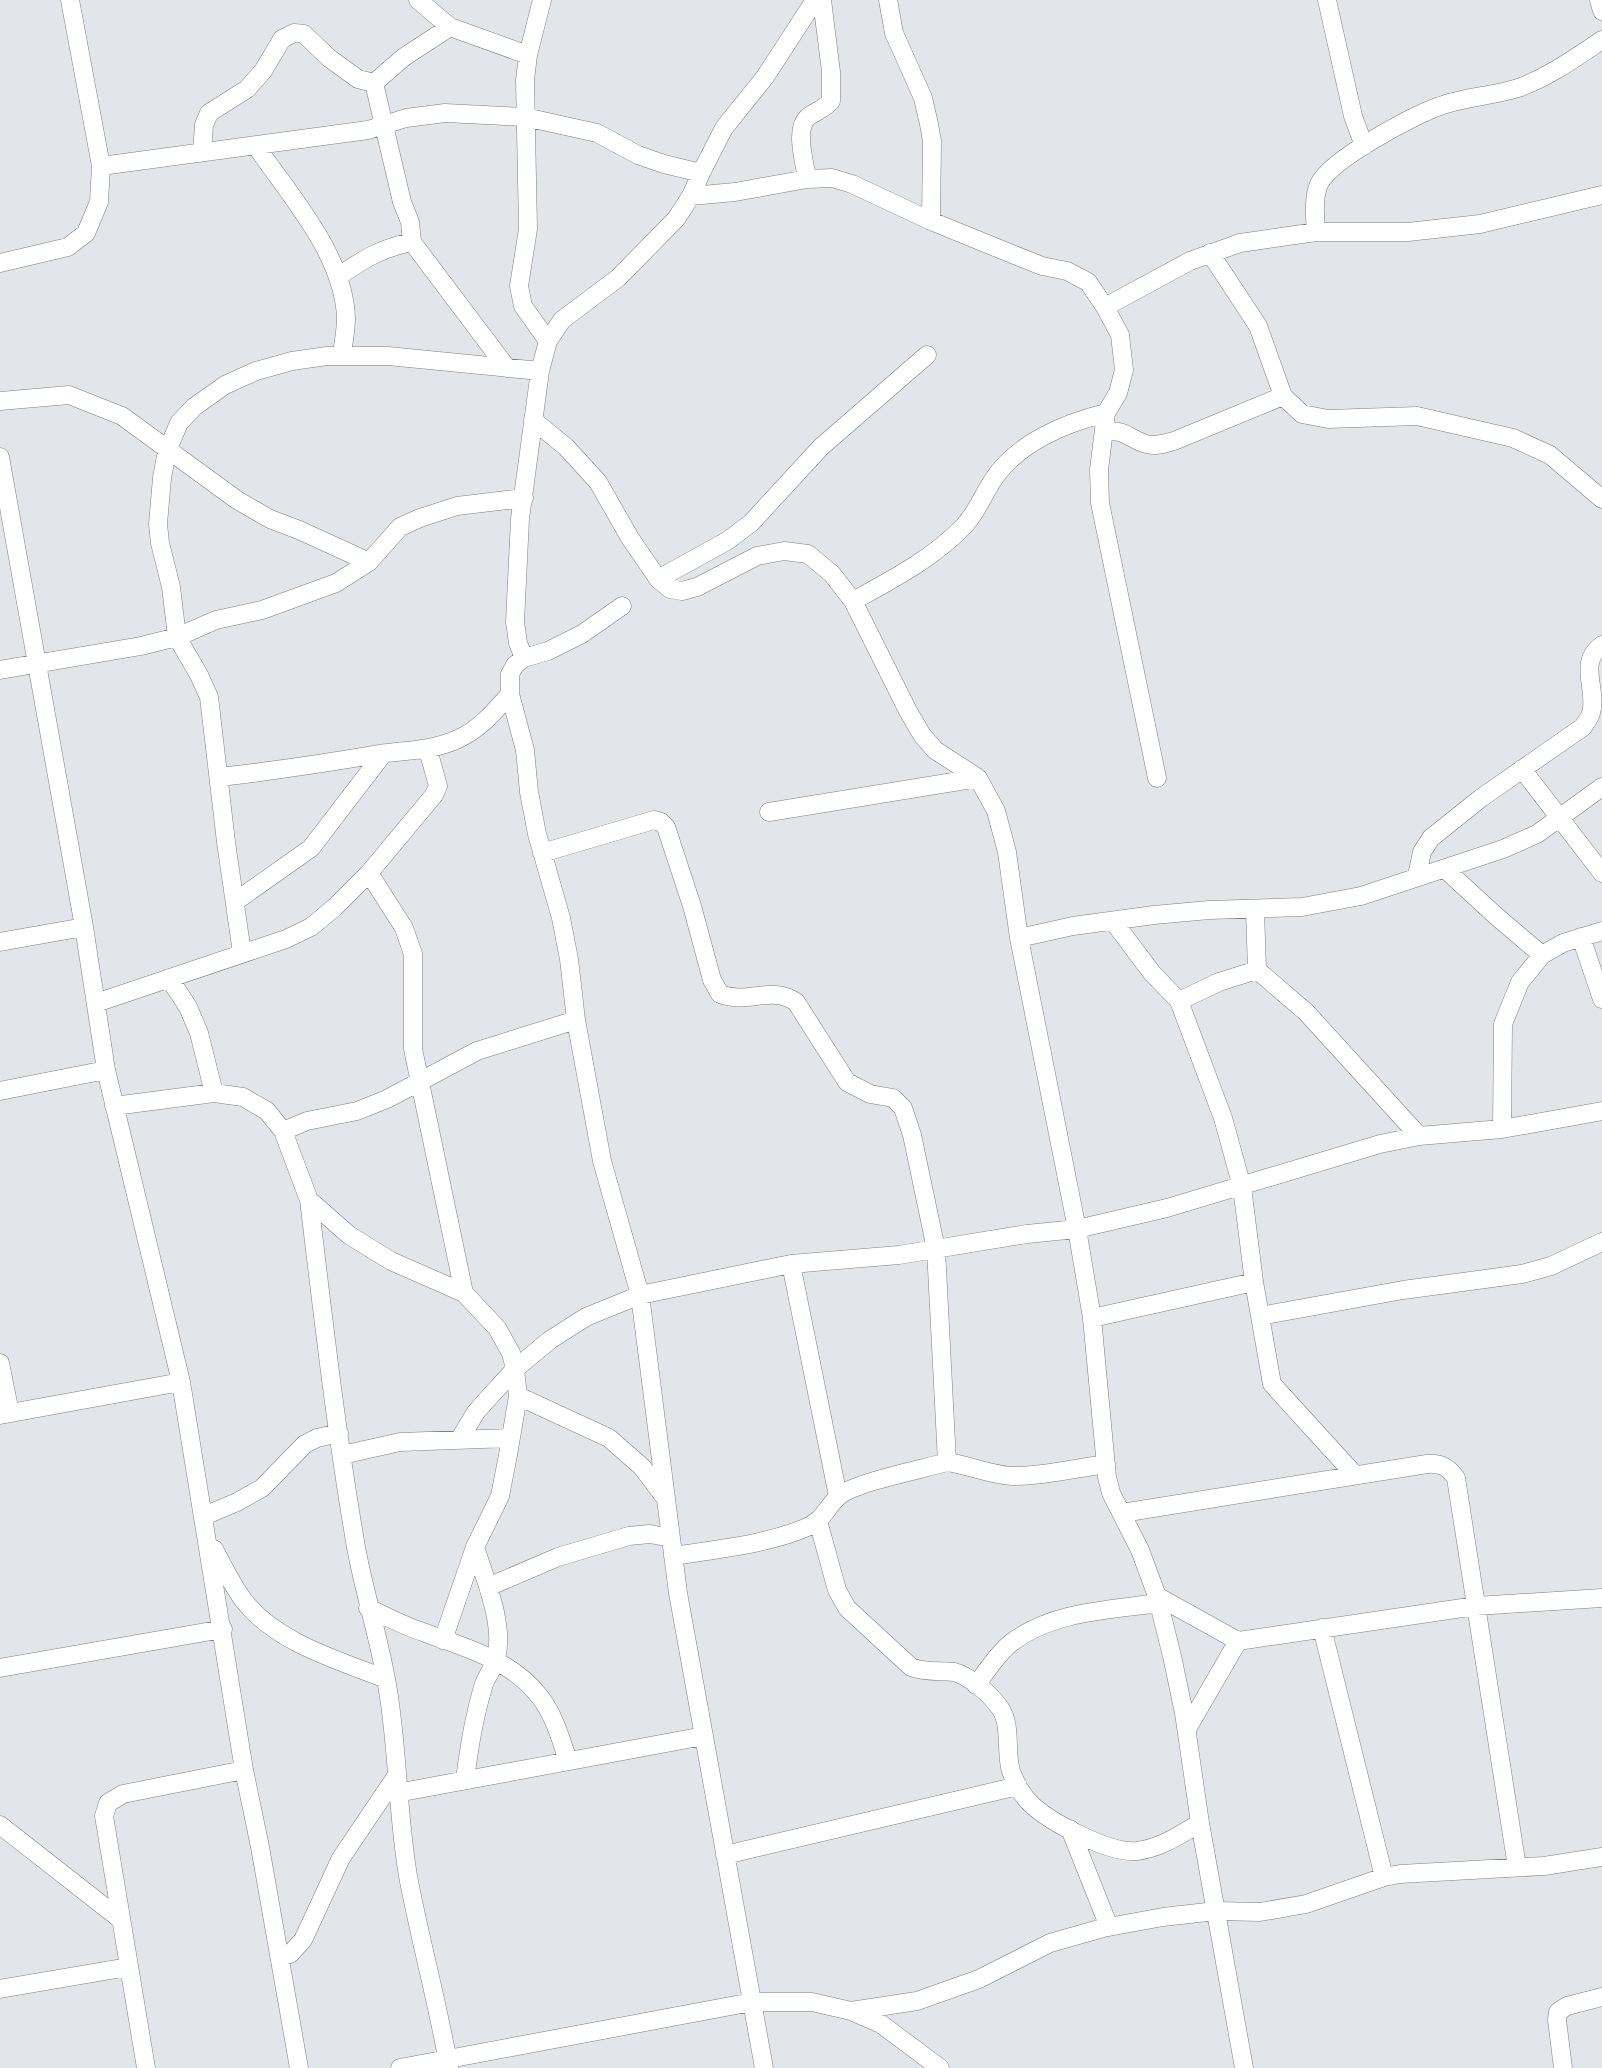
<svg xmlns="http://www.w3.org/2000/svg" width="1602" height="2068" font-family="'PT Serif',serif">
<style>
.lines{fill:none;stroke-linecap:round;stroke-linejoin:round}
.minor-casing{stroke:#7c7f83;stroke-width:19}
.minor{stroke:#fff;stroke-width:18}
</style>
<rect width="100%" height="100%" fill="#e2e5e9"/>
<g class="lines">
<g class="minor-casing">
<path id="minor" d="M 418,0 L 450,27 L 528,55
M 542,0 L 528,55 L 525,80 L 528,229 L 519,286 L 523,306 L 548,341
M 888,0 L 894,33 L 923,98 L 929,124 L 932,141 L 931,221
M 1327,0 L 1353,116 L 1364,146
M 1599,0 L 1602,11
M 374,83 L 402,202 L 410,222 L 412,242 L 507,368
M 374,83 L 404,57 L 450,27
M 256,146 C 290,196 344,255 346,318 C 346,331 343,344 342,356
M 202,152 L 204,125 L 209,113 L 247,89 L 263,71 L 282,39 L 294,33 L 304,34 L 329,58 L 358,79 L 374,83
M 101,166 L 368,130 L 406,118 L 445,113 L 525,117 L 597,133 L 638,155 L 664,164 L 701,173
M 807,179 C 805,163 794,129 808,117 C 816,111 824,109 831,101 L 831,72 L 822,0
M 691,196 L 735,192 L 807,179 L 832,178 L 852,184 L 931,221 L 1012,254 L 1042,266 L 1067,271 L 1088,282 L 1105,307 L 1120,335 L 1124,370 L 1118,393 L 1106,413 L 1099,470 L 1100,503 L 1157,778
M 1316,232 C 1315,217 1313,198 1319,184 C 1331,159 1414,115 1440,106 C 1463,97 1493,96 1518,88 C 1549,77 1575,58 1602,40
M 1210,253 L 1258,326 L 1283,396 L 1302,414 L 1328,419 L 1417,416 L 1513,438 L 1550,455 L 1602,499
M 0,263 L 68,247 L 86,233 L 99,202 L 101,166 L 70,0
M 339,276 C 364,259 381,248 412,242
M 1105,307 L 1190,261 L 1240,243 L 1316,232 L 1408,232 L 1480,224 L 1602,195
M 0,401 L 69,395 L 122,416 L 237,500 L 270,519 L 299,530 L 369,562
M 533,420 L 566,447 L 598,482 L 630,538 L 658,579 L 670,589 L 682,591 L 697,587 L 757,556 L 784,551 L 808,554 L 832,574 L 853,601 L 908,711 L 922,735 L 935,750 L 978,778 L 996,811 L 1007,852 L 1019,938 L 1077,1229 L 1092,1318 L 1107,1477 L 1111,1493 L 1140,1550 L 1157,1596 L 1172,1656 L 1184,1713 L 1200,1823 L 1244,2068
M 1104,431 C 1129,430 1126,438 1146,444 C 1156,447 1165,443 1174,441 L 1283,396
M 0,457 L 84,927 L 106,1070 L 181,1382 L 244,1770 L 260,1847 L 299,2068
M 658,579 L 727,541 L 751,523 L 821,447 L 927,355
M 853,601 C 893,579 932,559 964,526 C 977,512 983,495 993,480 C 1017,443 1065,423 1106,413
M 622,606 L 582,634 L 548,651 L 524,658 L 515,665 L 510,674 L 510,694 L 525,750 L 529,792 L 537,834 L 561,918 L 569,959 L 576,1020 L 602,1161 L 640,1295 L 678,1593 L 764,2068
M 524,658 L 518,643 L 515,622 L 520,519 L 540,371 L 548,341 L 562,320 L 618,278 L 676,219 L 691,196 L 701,173 L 724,128 L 765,77 L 815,0
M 0,670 L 141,646 L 177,637 L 216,620 L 262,610 L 336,583 L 369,562 L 400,527 L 420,518 L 457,506 L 524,498
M 1522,769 L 1602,873
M 219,777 C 273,771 326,763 379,754 C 406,750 432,751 458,739 C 480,729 494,712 510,694
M 769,812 L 978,778
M 542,853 L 654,820 L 661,822 L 666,827 L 692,906 L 712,980 L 720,994 C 747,1005 772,985 796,1002 L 847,1082 L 870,1094 L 893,1098 L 903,1108 L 912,1135 L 936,1249 L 947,1462
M 1445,869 L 1496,916 L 1542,955
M 369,873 L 404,928 L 413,954 L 413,1049 L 464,1293
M 1417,876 L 1422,852 L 1431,838 L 1481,798 L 1583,727 C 1585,723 1590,718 1591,713 C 1598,690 1577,662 1602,645
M 236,901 L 311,848 L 383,754
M 1255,910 L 1257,970 L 1306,1012 L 1419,1136
M 1113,921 L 1152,973 L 1179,1001 L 1223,1118 L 1242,1187 L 1254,1282 L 1272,1384 L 1355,1475
M 1581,937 L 1602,999
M 1019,938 L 1073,926 L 1154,915 L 1209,910 L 1302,907 L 1361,896 L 1503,849 L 1537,834 L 1602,787
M 0,942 L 84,927
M 242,953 L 226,842 L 209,697 L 199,675 L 177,637 L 171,587 L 160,543 L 158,524 L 162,478 L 167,451 L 179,423 L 194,407 L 225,385 L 256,371 L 292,361 L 327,356 L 388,356 L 540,371
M 169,978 L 188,1007 L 199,1033 L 214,1093
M 1179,1001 L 1219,982 L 1257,970
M 96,1003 L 286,939 L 311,927 L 335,907 L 369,873 L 434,795 L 438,786 L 428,750
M 0,1091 L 106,1070
M 114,1106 L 214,1093 L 243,1097 L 267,1111 L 283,1131 L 309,1200 L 349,1235 L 391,1261 L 464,1293 L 497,1328 L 511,1353 L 515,1369 L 518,1396 L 508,1455 L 500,1496 L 475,1547 L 443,1640
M 1502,1129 L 1503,1024 L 1520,982 L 1542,955 L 1563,943 L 1602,931
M 283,1131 L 307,1121 L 357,1111 L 387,1099 L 477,1051 L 576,1020
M 309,1200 C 323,1316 336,1432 356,1547 C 365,1597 382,1647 389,1697 C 398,1757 398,1817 408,1876 C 420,1940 438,2004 449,2068
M 791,1264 L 838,1496
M 1260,1316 L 1403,1290 L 1522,1274 L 1551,1266 L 1602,1242
M 1092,1318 L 1254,1282
M 0,1363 L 10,1413
M 518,1396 L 609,1438 L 642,1467 L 666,1499
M 0,1415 L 181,1382
M 459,1440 L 476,1412 L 492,1394 L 515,1369 L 550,1340 L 586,1317 L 640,1295 L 791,1264 L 899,1255 L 1027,1234 L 1077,1229 L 1167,1208 L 1380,1144 L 1419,1136 L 1502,1129 L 1602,1111
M 342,1455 L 400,1442 L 511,1438
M 1122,1513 L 1427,1464 C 1441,1463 1448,1467 1456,1478 L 1517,1867
M 204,1516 L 237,1502 L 262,1488 L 305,1444 L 317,1438 L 339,1433
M 818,1521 L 837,1590 L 847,1608 L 911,1667 C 926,1673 939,1670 954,1672 C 970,1676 990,1694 1000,1708 C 1012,1725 1005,1752 1011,1771 C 1015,1782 1022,1795 1030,1803 C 1049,1822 1110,1854 1137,1851 C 1161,1848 1179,1835 1200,1823
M 214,1549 C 223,1566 232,1585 244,1601 C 277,1643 338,1660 386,1679
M 673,1556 C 717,1549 764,1545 805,1528 C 825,1520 826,1507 839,1496 C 856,1482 923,1469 947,1462 C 969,1465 990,1475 1012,1476 C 1039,1477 1078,1468 1106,1464
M 488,1587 L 558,1557 L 629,1536 L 650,1534 L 671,1538
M 1157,1596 L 1238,1641 L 1476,1606 L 1602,1598
M 368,1608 C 386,1616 404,1626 423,1632 C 465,1648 511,1659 540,1697 C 554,1715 561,1739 568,1761
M 1322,1628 L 1384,1877
M 0,1668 L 223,1629
M 976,1685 C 987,1671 997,1654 1011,1643 C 1052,1611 1110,1610 1159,1603
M 1187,1729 L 1238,1641
M 465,1780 C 469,1747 474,1716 484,1684 C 487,1675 494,1668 496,1659 C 505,1625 485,1579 475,1547
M 397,1793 L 704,1736
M 0,1825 L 120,1919
M 1070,1829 L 1109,1927
M 725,1855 L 1018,1786
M 280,1957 L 290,1954 L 303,1940 L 341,1858 L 397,1775
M 0,1989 L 128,1967
M 851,2011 L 917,2001 L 979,1979 L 1050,1943 L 1103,1928 L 1163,1917 L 1216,1911 L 1260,1912 L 1306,1904 L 1384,1877 L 1400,1874 L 1544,1866 L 1602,1857
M 146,2068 L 104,1816 L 108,1803 L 123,1794 L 244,1770
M 400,2068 L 752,2002 L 812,2002 L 851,2011 L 881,2024 L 940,2068
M 1563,2068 L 1557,2020 L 1558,2012 L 1567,2006 L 1602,1997"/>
</g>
<use href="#minor" class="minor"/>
</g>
</svg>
